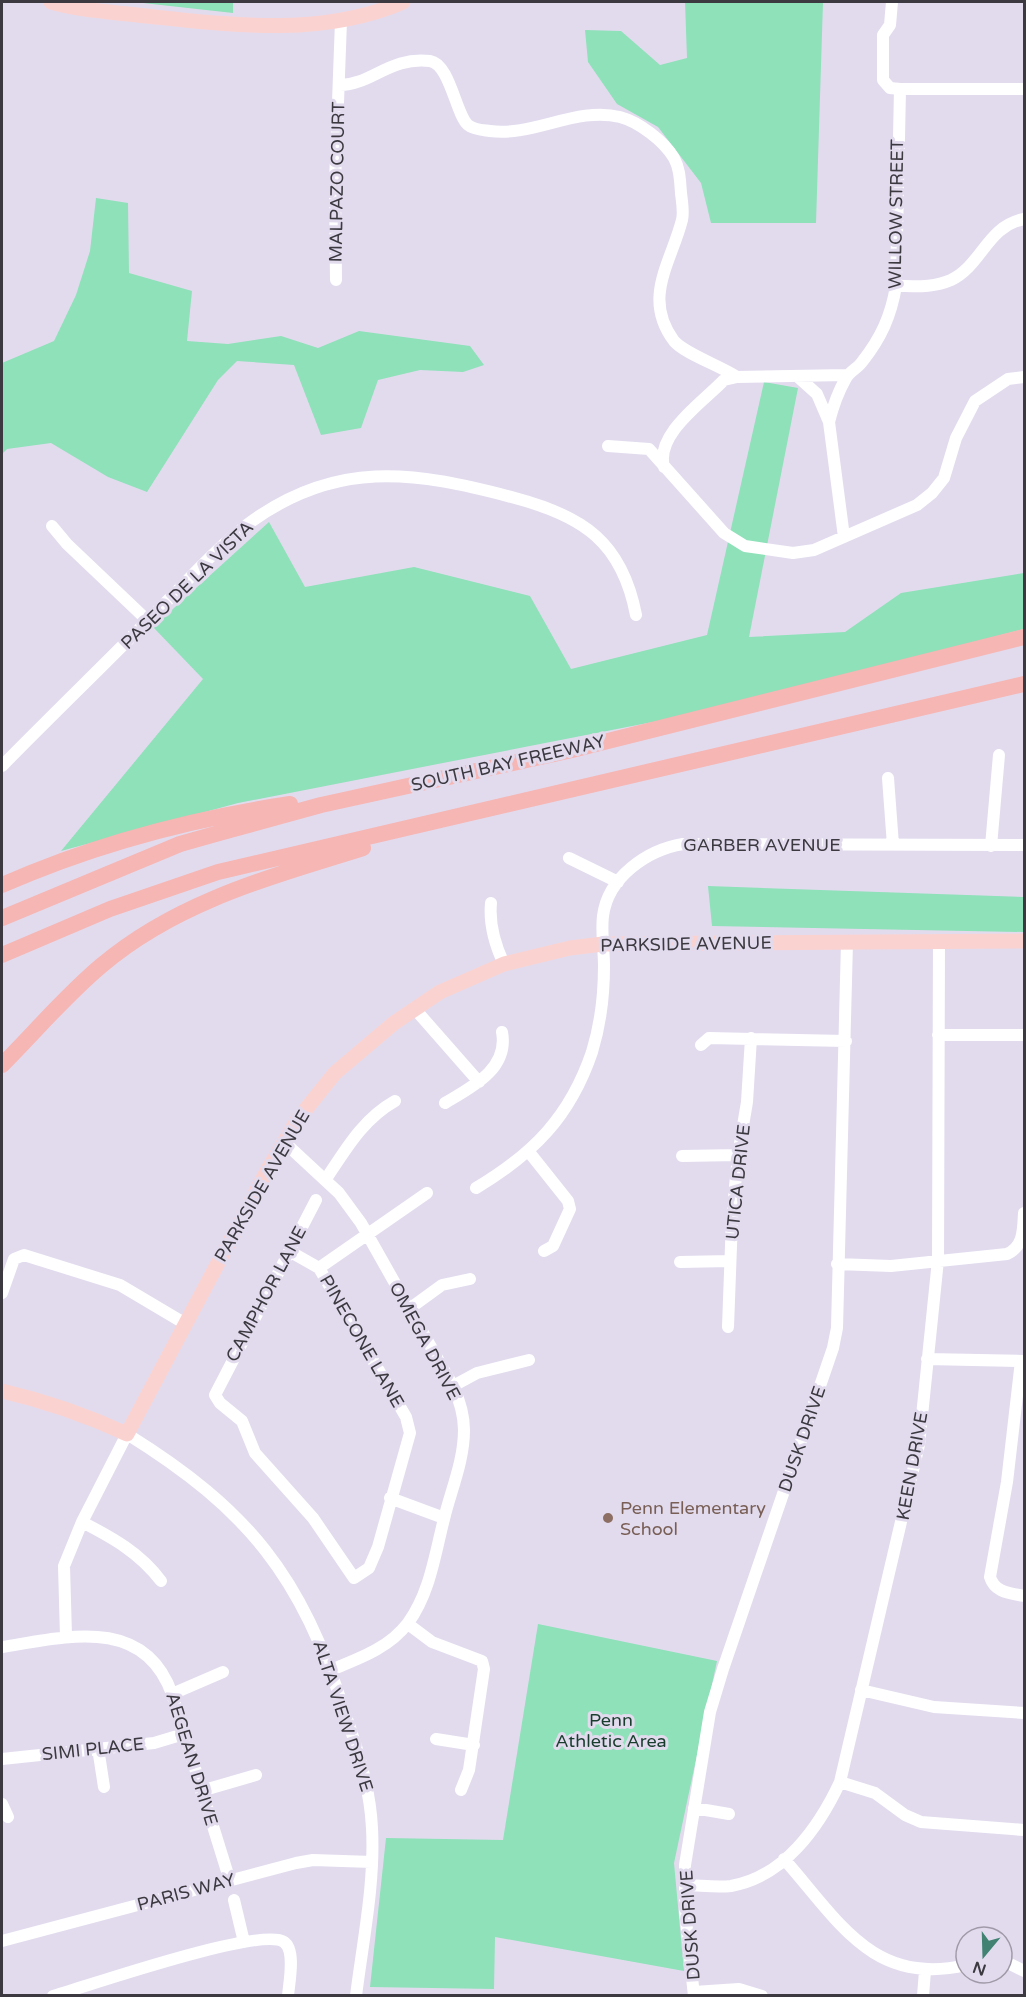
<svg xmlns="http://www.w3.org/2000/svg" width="1026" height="1997" font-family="'Varela Round',sans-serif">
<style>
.green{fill:#8ee1b9}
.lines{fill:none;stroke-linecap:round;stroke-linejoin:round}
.minor{stroke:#fff;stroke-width:12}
.major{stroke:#fad3d1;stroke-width:15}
.highway{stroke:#f6b6b3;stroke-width:16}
.education-dot{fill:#8d6e63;stroke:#e2dbee;stroke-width:2}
.labels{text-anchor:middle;stroke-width:6;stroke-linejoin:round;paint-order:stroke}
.street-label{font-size:18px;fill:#3c3940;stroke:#e2dbee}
.education-label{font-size:18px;fill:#785e54;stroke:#e2dbee;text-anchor:start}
.park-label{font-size:18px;fill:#183d2d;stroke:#e2dbee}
</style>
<rect width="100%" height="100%" fill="#e2dbee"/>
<path class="green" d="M 134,2 L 233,2 L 233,13 Z
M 685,2 L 823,2 L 816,223 L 711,223 L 701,183 L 658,127 L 617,104 L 588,62 L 585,30 L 621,31 L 660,65 L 687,58 Z
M 96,198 L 128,203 L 129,273 L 192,291 L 187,341 L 228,344 L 281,336 L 318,348 L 359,331 L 470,346 L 484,365 L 463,372 L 420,370 L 378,380 L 361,428 L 321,435 L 294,365 L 237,361 L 218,380 L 147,492 L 108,477 L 51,443 L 7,449 L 2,454 L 2,363 L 54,341 L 76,295 L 90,251 Z
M 764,382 L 798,388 L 749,637 L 845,632 L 901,593 L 1024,573 L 1024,629 L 704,712 L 238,803 L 61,851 L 203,679 L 153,627 L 269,522 L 305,587 L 414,567 L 530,596 L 571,669 L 707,635 Z
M 708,886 L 1024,897 L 1024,932 L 712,926 Z
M 538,1624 L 717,1661 L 674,1863 L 684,1971 L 495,1937 L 494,1989 L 370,1987 L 386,1838 L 503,1840 Z"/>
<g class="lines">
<path class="minor" d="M 340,85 C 371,85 390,56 430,61 C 450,64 456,115 468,125 C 474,130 483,130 490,131 C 533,137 577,106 620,117 C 639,122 664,141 674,158 C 680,169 680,181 681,193 C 682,202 684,212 682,220 C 671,263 642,298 674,341 C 685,354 721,366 737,377
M 900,89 L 1024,89
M 336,280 L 335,183 L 341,21
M 896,286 C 914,286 933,288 951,280 C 982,265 987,226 1024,219
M 797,376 L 817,394 L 829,422 C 833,406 838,392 846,378 C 850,371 858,368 862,362 C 881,338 891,316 896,286 L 900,89 L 890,88 L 883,80 L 883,35 L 890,25 L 892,2
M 829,422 L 844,537
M 608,446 L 649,449 L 724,533 L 745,546 L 793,553 L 814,550 L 917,505 L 932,493 L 944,478 L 956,438 L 975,401 L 1008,379 L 1024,377
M 664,467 C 655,434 703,402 724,380 L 737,377 L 847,375
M 52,526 L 67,544 L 148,621
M 2,766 C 54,713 107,662 159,609 C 187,582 213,551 244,527 C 334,458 414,471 515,498 C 583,516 622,542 636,615
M 888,778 L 893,845
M 991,846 L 999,755
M 569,858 L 618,882
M 491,903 C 489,924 495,945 504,964
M 414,1008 L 479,1082
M 938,1035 L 1024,1035
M 701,1045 L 709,1038 L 846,1041
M 445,1103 C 472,1087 509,1069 502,1032
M 284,1142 L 339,1193 L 361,1223 L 453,1386 C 459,1399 464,1416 464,1430 C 464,1461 451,1490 444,1519 C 435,1554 430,1593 408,1623 C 389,1648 360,1658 331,1670
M 529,1152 L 568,1201 L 570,1209 L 553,1246 L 544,1251
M 682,1156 L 738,1155
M 326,1179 C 346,1149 363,1119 395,1101
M 476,1188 C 533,1154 570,1117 592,1052 C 600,1026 604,995 604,966 C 604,950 601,932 603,916 C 608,877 647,850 683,844 L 1024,845
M 289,1251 L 319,1268 L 406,1417 L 410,1433 L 378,1547 L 369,1568 L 354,1578 L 313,1518 L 255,1453 L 242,1421 L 220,1403 L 215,1395 L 316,1200
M 680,1262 L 730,1261
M 837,1264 L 891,1266 L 1007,1254 C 1024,1246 1023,1230 1024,1213
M 319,1268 L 427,1193
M 2,1293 L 14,1259 L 24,1255 L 120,1285 L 184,1323
M 409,1309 L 442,1285 L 470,1279
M 728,1327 L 732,1219 L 738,1155 L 747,1102 L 751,1038
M 927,1359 L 1024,1361
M 1021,1361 L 1007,1482 L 990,1577 C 995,1593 1010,1593 1024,1596
M 453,1386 L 477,1373 L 529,1360
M 390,1498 L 444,1518
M 82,1522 C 113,1538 140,1553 161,1581
M 408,1624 L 432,1642 L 482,1661 L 484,1669 L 469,1770 L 461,1790
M 66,1636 L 64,1566 L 82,1522 L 127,1434 C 249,1510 301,1575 345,1713 C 358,1750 370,1788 372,1828 C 375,1883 363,1940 356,1996
M 2,1647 C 65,1637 144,1615 172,1694 L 230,1881
M 861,1690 L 934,1707 L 1024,1713
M 172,1694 L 223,1672
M 436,1739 L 474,1745
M 98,1748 L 104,1787
M 2,1759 L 154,1743 L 184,1734
M 840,1782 L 875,1793 L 905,1815 L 921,1822 L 1024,1830
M 201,1791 L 256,1775
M 2,1804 L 8,1817
M 694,1808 L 729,1814
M 784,1859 C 838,1920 873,1987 966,1965
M 685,1885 C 699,1885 716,1888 731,1886 C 784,1877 819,1827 840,1782 L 919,1445 L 938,1260 L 939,941
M 234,1900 L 244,1942
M 2,1941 L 296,1863 L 313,1860 L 372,1862
M 1002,1960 L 1024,1971
M 694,1992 L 739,1989 L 762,1996
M 53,1996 C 88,1986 261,1926 284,1942 C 296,1950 289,1983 288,1996
M 694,1996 L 685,1911 L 685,1865 L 710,1712 L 723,1669 L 833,1348 L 837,1328 L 847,942
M 923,1996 L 925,1971"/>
<path class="major" d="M 51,2 C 81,11 114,12 146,16 C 231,25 322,37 403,2
M 2,1391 C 45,1401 86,1415 127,1434 L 267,1171 L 298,1119 L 335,1073 L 394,1023 L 440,992 L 504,964 L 570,948 L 603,944 L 1024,941"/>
<path class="highway" d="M 2,885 C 95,844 189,819 290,804
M 2,918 L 180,844 L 219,833 L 321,805 L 572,750 L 1024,637
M 2,955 L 110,909 L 218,872 L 1024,684
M 2,1065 C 35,1032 66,995 102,965 C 178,901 271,877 363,848"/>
</g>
<circle class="education-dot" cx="608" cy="1518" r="6"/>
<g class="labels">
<g class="street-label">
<text transform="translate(337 182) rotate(-89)" y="6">MALPAZO COURT</text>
<text transform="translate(896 214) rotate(-89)" y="6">WILLOW STREET</text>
<text transform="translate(187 585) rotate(-44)" y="6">PASEO DE LA VISTA</text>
<text transform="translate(508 763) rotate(-13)" y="6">SOUTH BAY FREEWAY</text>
<text x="762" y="851">GARBER AVENUE</text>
<text transform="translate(686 944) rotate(-1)" y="6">PARKSIDE AVENUE</text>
<text transform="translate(738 1182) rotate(-84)" y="6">UTICA DRIVE</text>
<text transform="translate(262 1186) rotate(-60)" y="6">PARKSIDE AVENUE</text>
<text transform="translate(266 1294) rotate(-62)" y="6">CAMPHOR LANE</text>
<text transform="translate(362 1341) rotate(60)" y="6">PINECONE LANE</text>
<text transform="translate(425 1341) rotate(62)" y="6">OMEGA DRIVE</text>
<text transform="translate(802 1439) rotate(-71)" y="6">DUSK DRIVE</text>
<text transform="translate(912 1466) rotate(-80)" y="6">KEEN DRIVE</text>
<text transform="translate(343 1716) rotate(72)" y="6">ALTA VIEW DRIVE</text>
<text transform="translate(93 1749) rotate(-6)" y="6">SIMI PLACE</text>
<text transform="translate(192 1759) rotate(73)" y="6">AEGEAN DRIVE</text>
<text transform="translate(186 1892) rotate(-15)" y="6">PARIS WAY</text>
<text transform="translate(690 1925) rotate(-94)" y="6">DUSK DRIVE</text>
</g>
<g class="education-label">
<text x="620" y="1514">Penn Elementary<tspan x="620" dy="21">School</tspan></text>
</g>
<g class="park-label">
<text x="611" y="1726">Penn<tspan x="611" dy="21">Athletic Area</tspan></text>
</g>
</g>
<rect width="1026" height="1997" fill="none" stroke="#3c3940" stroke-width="6"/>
<g transform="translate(984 1955) rotate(199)"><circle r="28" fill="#e2dbee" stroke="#a09aa8" stroke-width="1.5"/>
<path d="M0-4.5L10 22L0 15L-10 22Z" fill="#418273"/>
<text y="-9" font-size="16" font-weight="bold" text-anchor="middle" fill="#3c3940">N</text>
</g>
</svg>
